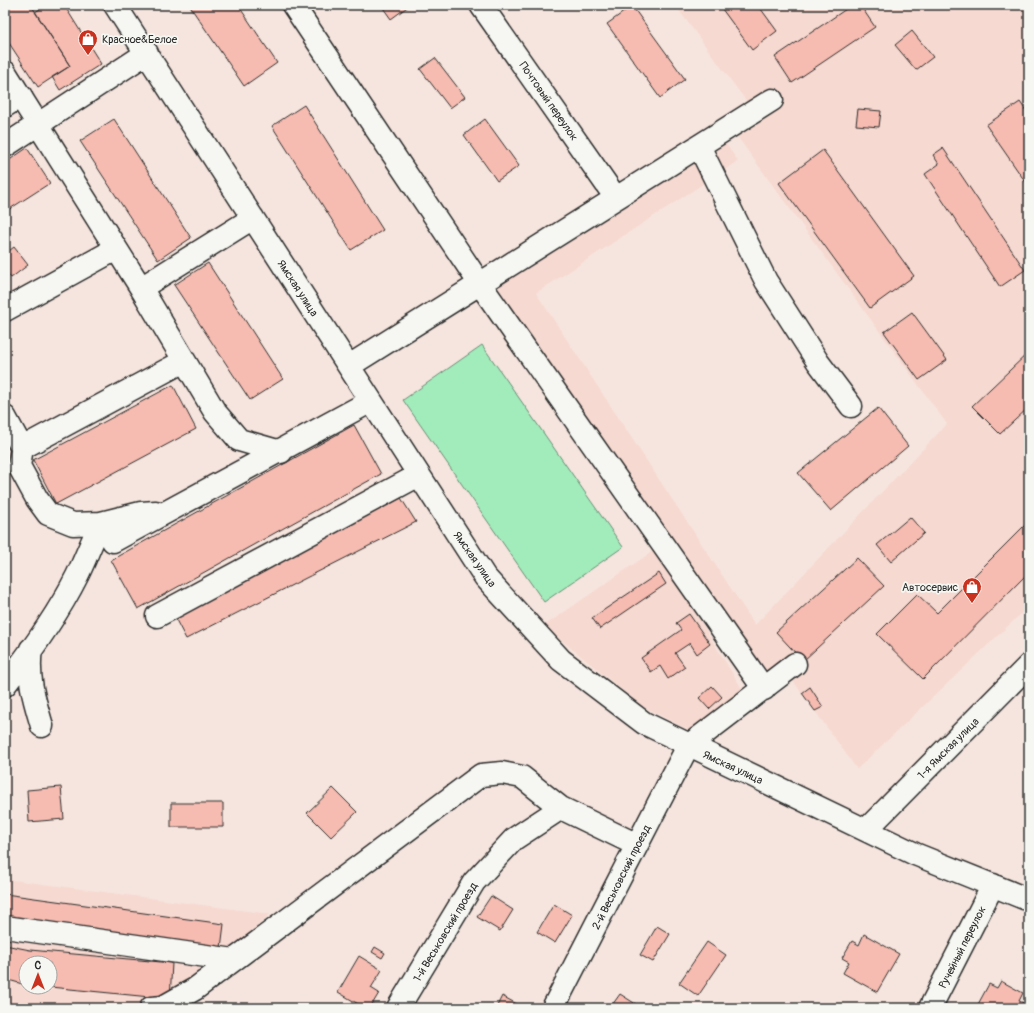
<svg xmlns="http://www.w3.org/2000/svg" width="1034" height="1013" font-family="Pangolin,sans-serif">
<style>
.built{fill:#f6d9d0;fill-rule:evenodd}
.green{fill:#a2ecbb;stroke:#668c73}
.building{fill:#f7bcb1;stroke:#2b2b2b}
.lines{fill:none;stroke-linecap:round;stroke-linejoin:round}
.minor-casing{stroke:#2b2b2b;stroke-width:25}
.minor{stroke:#f6f6f2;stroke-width:22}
.labels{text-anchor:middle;stroke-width:3.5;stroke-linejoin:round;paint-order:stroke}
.poi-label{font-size:11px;fill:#2b2b2b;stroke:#f6f6f2;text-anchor:start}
.street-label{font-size:11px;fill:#2b2b2b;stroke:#f6f6f2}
</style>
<rect width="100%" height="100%" fill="#f6e5de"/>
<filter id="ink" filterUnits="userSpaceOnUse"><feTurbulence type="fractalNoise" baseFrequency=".025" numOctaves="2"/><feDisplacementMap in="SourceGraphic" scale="8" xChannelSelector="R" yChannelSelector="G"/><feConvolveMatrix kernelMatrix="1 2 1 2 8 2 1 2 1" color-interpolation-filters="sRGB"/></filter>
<g filter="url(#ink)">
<path class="built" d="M 675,5 L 1029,5 L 1029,606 L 857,769 L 786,671 L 764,689 L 480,284 L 719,134 L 738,161 L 536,293 L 755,625 L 947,424 L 731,128 L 753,110 Z
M 656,549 L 747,697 L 695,733 L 642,706 L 544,626 Z
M 5,879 L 270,914 L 165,1008 L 5,1008 ZM 26,963 L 50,963 L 50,987 L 26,987 Z"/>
<path class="green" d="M 482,345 L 623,547 L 544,602 L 403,400 Z"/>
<path class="building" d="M 5,5 L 31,5 L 70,66 L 38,87 L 5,37 Z
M 47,5 L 64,5 L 101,64 L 60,90 L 52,77 L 70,66 L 35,12 Z
M 189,5 L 238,5 L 277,63 L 244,86 Z
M 381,5 L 410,5 L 391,19 Z
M 719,5 L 758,5 L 777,31 L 752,50 Z
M 852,5 L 860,5 L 875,27 L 792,83 L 775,57 Z
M 632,6 L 685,79 L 660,98 L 607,24 Z
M 912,31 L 933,57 L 916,70 L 895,45 Z
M 435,58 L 465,97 L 450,108 L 420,69 Z
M 1020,102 L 1029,115 L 1029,187 L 986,125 Z
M 304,105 L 383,230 L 351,250 L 272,126 Z
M 858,109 L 881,111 L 879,127 L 856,125 Z
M 114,119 L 191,238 L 158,260 L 80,141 Z
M 485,119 L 519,166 L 497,181 L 464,135 Z
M 27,148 L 50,183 L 5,212 L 5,163 Z
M 943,148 L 1025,270 L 1000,287 L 925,174 L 939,164 L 933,155 Z
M 823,150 L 914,276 L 870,308 L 779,183 Z
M 14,247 L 28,265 L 11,278 L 5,270 L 5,254 Z
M 208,263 L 283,379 L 250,400 L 174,285 Z
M 912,312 L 947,360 L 919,380 L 884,332 Z
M 1029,352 L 1029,407 L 1000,434 L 972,406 Z
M 173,385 L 196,429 L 56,504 L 33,460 Z
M 878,408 L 908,446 L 831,511 L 798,473 Z
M 354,425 L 381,474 L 138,609 L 111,560 Z
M 401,498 L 416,522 L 186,639 L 175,618 Z
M 910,517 L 924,533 L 891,562 L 877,545 Z
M 1029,521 L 1029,572 L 923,679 L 877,634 L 917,594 L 937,613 Z
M 857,558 L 884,586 L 803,661 L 776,632 Z
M 659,573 L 666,584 L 600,629 L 592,618 Z
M 689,614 L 710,644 L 697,654 L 690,643 L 675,653 L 685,667 L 668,679 L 660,666 L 651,672 L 641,658 L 681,630 L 676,623 Z
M 712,686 L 722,697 L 709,709 L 699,698 Z
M 810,687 L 823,707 L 815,711 L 802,693 Z
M 61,787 L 64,819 L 29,822 L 27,790 Z
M 333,788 L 357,812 L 331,837 L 307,813 Z
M 171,803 L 223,803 L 223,827 L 171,827 Z
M 5,894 L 224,924 L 221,948 L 5,918 Z
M 491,896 L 513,910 L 500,931 L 477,917 Z
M 554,904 L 572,915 L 555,943 L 537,932 Z
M 657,926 L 670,934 L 653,962 L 640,955 Z
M 864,934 L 899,954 L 877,992 L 843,973 L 849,962 L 842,958 L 852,941 L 859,945 Z
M 707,942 L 726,955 L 698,996 L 679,983 Z
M 5,945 L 30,950 L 172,963 L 170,999 L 50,987 L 50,963 L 26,963 L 26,985 L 5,979 Z
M 375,947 L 385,953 L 382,958 L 372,952 Z
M 359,956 L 382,970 L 371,988 L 379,993 L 370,1008 L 365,1008 L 338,992 Z
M 1001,981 L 1023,993 L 1019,1001 L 1026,1004 L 1024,1008 L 976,1008 L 989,984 L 997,988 Z
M 620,994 L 642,1008 L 610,1008 Z
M 502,996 L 517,1004 L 514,1008 L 496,1008 Z"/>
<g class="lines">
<g class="minor-casing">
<path id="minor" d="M 115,5 L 485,577 L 561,660 L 644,723 L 915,854 L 1029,900
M 293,5 L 480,284 L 764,689
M 481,5 L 616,198
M 5,72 L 141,288 L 215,412 L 239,440 L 281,452
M 5,106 L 21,96
M 5,146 L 147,53
M 699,146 L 766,281 L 818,362 L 851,406
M 141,288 L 253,218
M 5,310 L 116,249
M 349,366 L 772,100
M 5,417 L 22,448 L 184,361
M 22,448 L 19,466 L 37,499 L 48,514 L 73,524 L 101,523 L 141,513 L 156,512
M 113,541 L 371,401
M 157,616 L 419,475
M 31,649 C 27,677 34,699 42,726
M 5,685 C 30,653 59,612 77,576 C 86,558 92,540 101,523
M 866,830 L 1029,665
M 5,927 L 234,960
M 151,1008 L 163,1007 L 195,989 L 481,775 L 502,773 L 522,777 L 561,808
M 398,1008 L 474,882 L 514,839 L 561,808 L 637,845
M 553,1008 L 688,746 L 795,664
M 930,1008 L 993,885"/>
</g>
<use href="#minor" class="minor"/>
</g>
</g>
<defs>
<g id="shop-pin" transform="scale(1)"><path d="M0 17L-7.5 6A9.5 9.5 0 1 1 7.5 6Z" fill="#c8321e" stroke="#f6f6f2"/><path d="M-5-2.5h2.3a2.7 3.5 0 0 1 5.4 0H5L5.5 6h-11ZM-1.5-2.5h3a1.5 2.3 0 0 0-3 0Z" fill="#fff"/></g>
</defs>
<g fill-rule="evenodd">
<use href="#shop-pin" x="88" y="39"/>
<use href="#shop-pin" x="972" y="587"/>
</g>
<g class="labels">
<g class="poi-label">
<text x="102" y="43">Красное&amp;Белое</text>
<text x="958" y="591" text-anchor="end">Автосервис</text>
</g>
<g class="street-label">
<text transform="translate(549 101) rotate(55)" y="4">Почтовый переулок</text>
<text transform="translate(298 288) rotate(57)" y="4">Ямская улица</text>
<text transform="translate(475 559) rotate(55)" y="4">Ямская улица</text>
<text transform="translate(948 748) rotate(-45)" y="4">1-я Ямская улица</text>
<text transform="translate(733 767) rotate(25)" y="4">Ямская улица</text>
<text transform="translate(621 877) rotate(-63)" y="4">2-й Веськовский проезд</text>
<text transform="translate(445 932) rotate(-59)" y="4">1-й Веськовский проезд</text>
<text transform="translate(962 947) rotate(-63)" y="4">Ручейный переулок</text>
</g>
</g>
<rect width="1034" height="1013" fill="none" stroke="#f6f6f2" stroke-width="20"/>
<rect x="10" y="10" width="1014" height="993" fill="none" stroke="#2b2b2b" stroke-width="1.5" filter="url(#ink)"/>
<g transform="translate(38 975)"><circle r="19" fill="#f6f6f2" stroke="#a5a5a2"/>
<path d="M0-3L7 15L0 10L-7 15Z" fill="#c8321e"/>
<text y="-6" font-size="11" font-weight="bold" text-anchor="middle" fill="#2b2b2b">С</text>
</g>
</svg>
